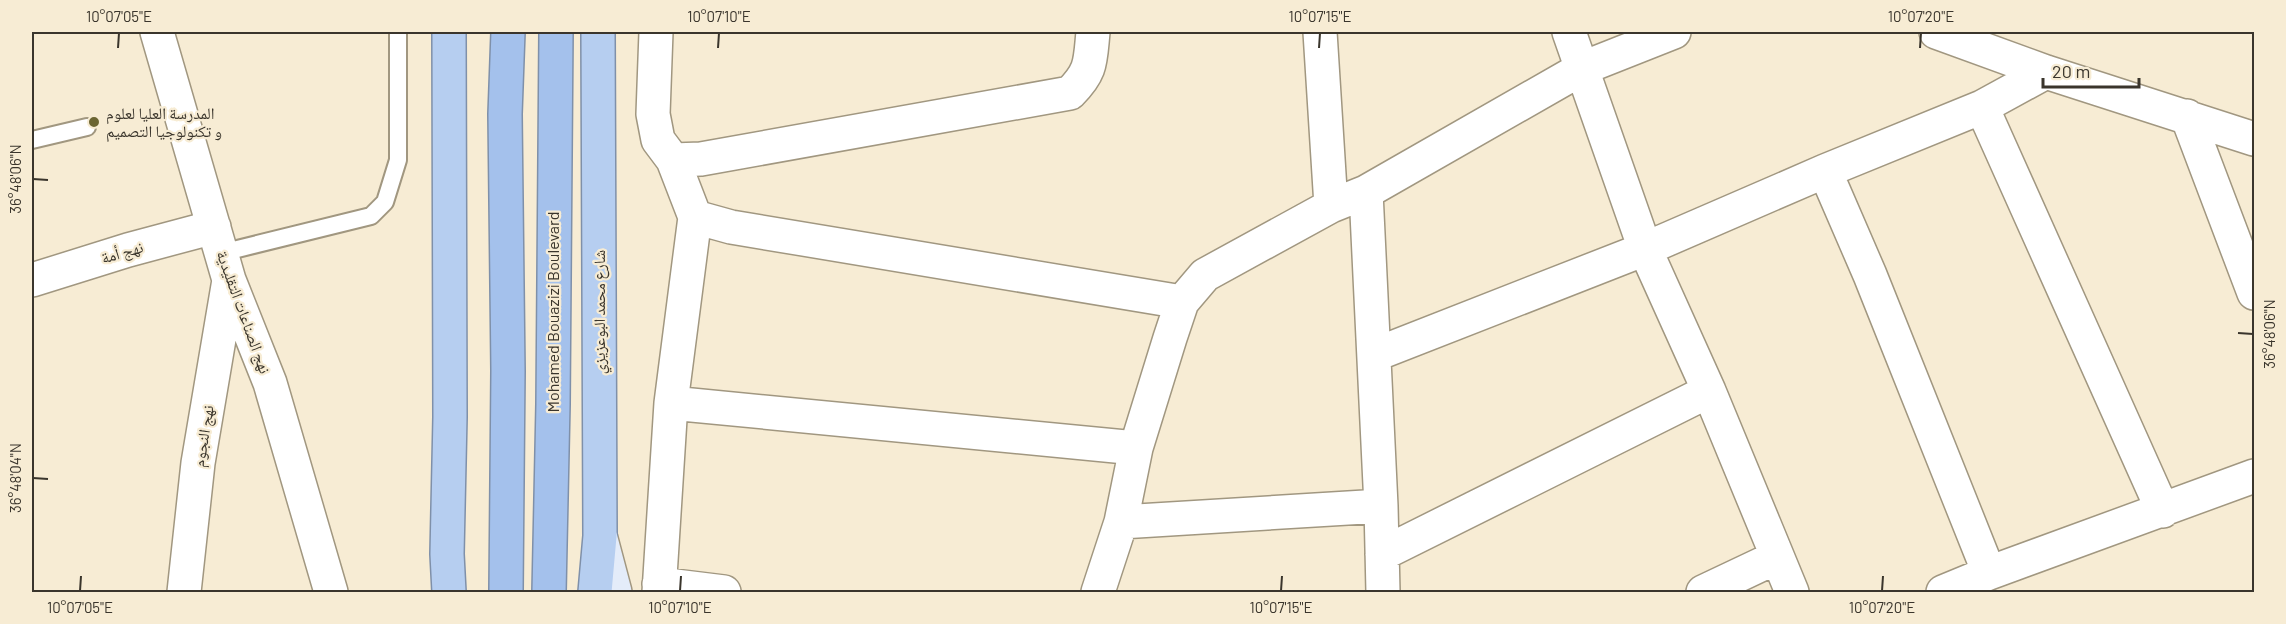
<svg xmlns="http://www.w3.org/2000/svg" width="2286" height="624" font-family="Barlow,'Noto Naskh Arabic',sans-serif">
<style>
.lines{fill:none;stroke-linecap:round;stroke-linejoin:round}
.service-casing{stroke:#a19780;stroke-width:20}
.minor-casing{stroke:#a19780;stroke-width:36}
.secondary-casing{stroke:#a19780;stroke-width:36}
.trunk-casing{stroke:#7f90a9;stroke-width:36}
.motorway-casing{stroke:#7f90a9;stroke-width:36}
.service{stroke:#fff;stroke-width:16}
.minor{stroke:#fff;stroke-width:33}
.secondary{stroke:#e4ecf9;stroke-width:33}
.trunk{stroke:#b6cef0;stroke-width:33}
.motorway{stroke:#a4c1ec;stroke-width:33}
.ticks{fill:none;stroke:#3a352c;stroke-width:2}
.poi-dot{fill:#6b6532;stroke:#f7ecd4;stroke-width:2}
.labels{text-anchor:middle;stroke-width:4.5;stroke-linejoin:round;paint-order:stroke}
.poi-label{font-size:16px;fill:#3a352c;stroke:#f7ecd4;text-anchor:start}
.street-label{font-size:16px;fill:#3a352c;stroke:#f7ecd4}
.neatline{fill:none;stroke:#3a352c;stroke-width:2}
.ticks-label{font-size:15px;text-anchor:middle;fill:#3a352c}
</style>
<rect width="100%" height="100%" fill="#f7ecd4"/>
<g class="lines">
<g class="service-casing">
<path id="service" d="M 32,140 L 87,127
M 221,253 L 371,216 L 385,202 L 398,160 L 398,32"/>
</g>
<g class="minor-casing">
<path id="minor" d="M 157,32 L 229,280 L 270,383 L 331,592
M 656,32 L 653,114 L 658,140 L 673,160 L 701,159 L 1070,93 C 1092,71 1090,62 1093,32
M 1320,32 L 1331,206
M 1569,32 L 1645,249 L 1709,391 L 1792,592
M 1936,32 L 2046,72 L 2254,139
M 1982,107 L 2163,511
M 2187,116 L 2254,293
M 673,160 L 695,217 L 731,227 L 1182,302
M 1825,171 L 1870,275 L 1989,573
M 1366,192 L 1381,506 L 1383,592
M 32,280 L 128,250 L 214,227
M 1374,355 L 1645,249 L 1825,171 L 1982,107 L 2046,72
M 671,403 L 1136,448
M 1121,522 L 1381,506
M 1382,554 L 1709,391
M 659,584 L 724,592
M 184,592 L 198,463 L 229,280
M 659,592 L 671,403 L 695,217
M 1098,592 L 1121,522 L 1136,448 L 1170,338 L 1182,302 L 1205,275 L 1331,206 L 1366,192 L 1583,68 L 1674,32
M 1703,592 L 1777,557
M 1943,592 L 1989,573 L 2254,476"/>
</g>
<g class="secondary-casing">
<path id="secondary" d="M 601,539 L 615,592"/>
</g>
<g class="trunk-casing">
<path id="trunk" d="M 449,32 L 450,417 L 447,554 L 449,592
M 595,592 L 600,536 L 598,32"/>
</g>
<g class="motorway-casing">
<path id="motorway" d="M 506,590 L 508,371 L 505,114 L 508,32
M 549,592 L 553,404 L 556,32"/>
</g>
<use href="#service" class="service"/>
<use href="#minor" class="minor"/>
<use href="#secondary" class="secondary"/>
<use href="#trunk" class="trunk"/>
<use href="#motorway" class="motorway"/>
</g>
<path class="ticks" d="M 118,48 L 119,33M 718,48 L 719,33M 1319,48 L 1320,33M 1920,48 L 1921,33M 33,179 L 48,180M 2238,333 L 2253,334M 33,478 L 48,479M 80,591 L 81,576M 680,591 L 681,576M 1281,591 L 1282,576M 1882,591 L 1883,576"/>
<circle class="poi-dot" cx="94" cy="122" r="6"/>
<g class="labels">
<g class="poi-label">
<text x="106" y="119">المدرسة العليا لعلوم<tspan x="106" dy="18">و تكنولوجيا التصميم</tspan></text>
</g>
<g class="street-label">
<text transform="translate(122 252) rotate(-16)" y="6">نهج أمة</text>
<text transform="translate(244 312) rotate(70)" y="6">نهج الصناعات التقليدية</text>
<text transform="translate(553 312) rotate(-90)" y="6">Mohamed Bouazizi Boulevard</text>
<text transform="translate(599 312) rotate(-90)" y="6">شارع محمد البوعزيزي</text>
<text transform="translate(203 436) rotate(-81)" y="6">نهج النجوم</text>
</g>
</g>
<rect width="2286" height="624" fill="none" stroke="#f7ecd4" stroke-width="66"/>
<path d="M2043 78v9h96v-9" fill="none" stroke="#3a352c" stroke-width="3"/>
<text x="2052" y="78" font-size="18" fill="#3a352c" stroke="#f7ecd4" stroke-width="4.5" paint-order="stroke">20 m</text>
<rect x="33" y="33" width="2220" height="558" class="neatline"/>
<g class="ticks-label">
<text x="119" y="22">10°07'05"E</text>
<text x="719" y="22">10°07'10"E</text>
<text x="1320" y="22">10°07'15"E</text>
<text x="1921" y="22">10°07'20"E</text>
<text transform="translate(16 179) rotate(-90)" y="5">36°48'06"N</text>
<text transform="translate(2270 334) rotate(-90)" y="5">36°48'06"N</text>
<text transform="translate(16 478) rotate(-90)" y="5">36°48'04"N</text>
<text x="80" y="613">10°07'05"E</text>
<text x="680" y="613">10°07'10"E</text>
<text x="1281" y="613">10°07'15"E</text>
<text x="1882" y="613">10°07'20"E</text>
</g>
</svg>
